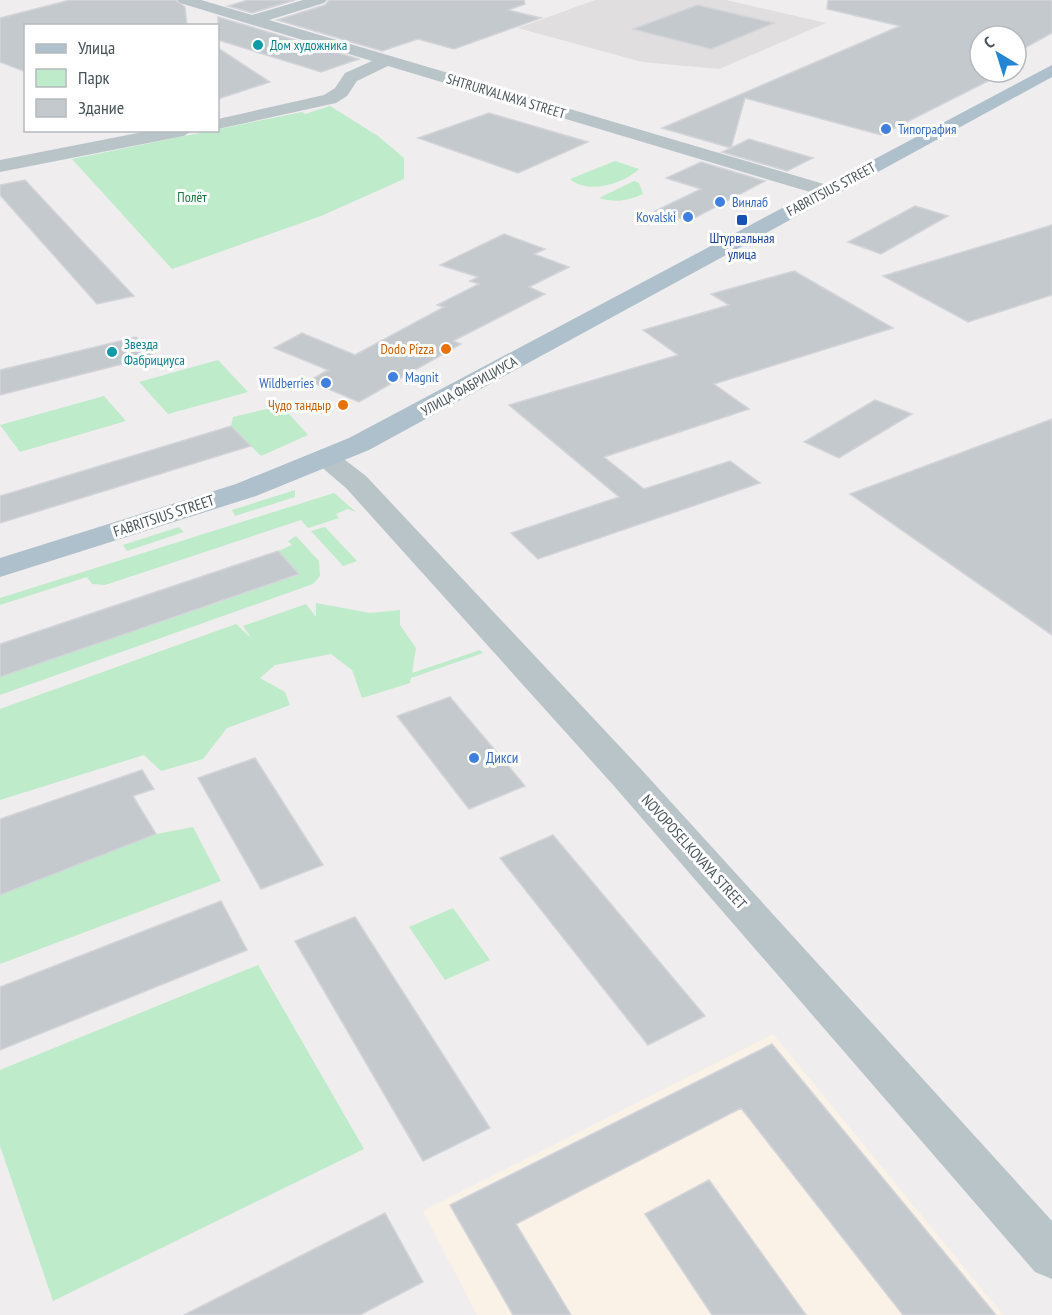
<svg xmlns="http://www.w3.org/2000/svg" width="1052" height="1315" font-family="'PT Sans Narrow',sans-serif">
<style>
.commercial{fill:#faf2e7}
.education{fill:#e1dedf}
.green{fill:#beebca}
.building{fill:#c4c9cd;stroke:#d2d4d9;stroke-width:1.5}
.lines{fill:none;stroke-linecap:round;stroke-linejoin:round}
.minor{fill:#b9c4c9;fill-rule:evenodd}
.major{fill:#aec0cb;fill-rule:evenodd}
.culture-dot{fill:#0f9aa8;stroke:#fff;stroke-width:2}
.shop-dot{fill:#3f7fe0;stroke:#fff;stroke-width:2}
.transit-dot{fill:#1a4fb4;stroke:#fff;stroke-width:2}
.food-dot{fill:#e8710a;stroke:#fff;stroke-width:2}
.labels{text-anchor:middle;stroke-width:6;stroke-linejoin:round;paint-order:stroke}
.far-culture-label{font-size:14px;fill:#0d838f;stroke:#fff;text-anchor:start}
.far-street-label{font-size:14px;fill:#475359;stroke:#fff}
.far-shop-label{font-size:14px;fill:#366cbe;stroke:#fff;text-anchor:start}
.far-park-label{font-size:14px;fill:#1c763e;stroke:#fff}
.far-transit-label{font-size:14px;fill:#164399;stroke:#fff}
.far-food-label{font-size:14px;fill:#c56008;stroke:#fff;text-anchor:end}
.street-label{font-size:15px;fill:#475359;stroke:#fff}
.shop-label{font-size:15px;fill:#366cbe;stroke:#fff;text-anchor:start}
</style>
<rect width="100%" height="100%" fill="#f0edee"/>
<path class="commercial" d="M 773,1034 L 1003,1315 L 477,1315 L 423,1211 Z"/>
<path class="education" d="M 595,0 L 726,0 L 826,23 L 719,69 L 642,62 L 518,28 Z"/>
<path class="green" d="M 330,106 L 378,136 L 404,158 L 404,179 L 321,216 L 172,269 L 72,159 L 302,112 L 305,114 Z
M 615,161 L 639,169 C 623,184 588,195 570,179 Z
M 634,181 L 639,183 L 643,194 C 627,201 615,203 599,198 Z
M 218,360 L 248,392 L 168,414 L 139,382 Z
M 104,396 L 126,421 L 20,452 L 0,425 Z
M 275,407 L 290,415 L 308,435 L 261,456 L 231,426 L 233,417 Z
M 295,490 L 295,497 L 235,516 L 232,510 Z
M 334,493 L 356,512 L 348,509 L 336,514 L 339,518 L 308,528 L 301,520 L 105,585 L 92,584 L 87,577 L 0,605 L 0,598 Z
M 179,527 L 184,532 L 127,551 L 123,545 Z
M 325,527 L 357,561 L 343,566 L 311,531 Z
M 296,536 L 319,561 L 320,576 L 313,584 L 0,695 L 0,677 L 298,575 L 278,551 L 292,545 L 288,541 Z
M 316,603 L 370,613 L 400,610 L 400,625 L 416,648 L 412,673 L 480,650 L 483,653 L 411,678 L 410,683 L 362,698 L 352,670 L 331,654 L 275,665 L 260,678 L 285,692 L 290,705 L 227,728 L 203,759 L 161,771 L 144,755 L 0,800 L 0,709 L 236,624 L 251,638 L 243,626 L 306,604 L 316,617 Z
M 193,827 L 221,881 L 0,964 L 0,895 L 156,834 Z
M 453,908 L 490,960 L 445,980 L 409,927 Z
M 258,965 L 364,1149 L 53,1301 L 0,1146 L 0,1070 Z"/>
<path class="building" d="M 70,0 L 175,0 L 185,7 L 187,26 L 26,26 L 26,72 L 0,62 L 0,18 Z
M 248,0 L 295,0 L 252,13 L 228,6 Z
M 329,0 L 524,0 L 525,4 L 508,10 L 541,18 L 454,49 L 418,39 L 382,51 L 277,20 L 325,5 Z
M 828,0 L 1052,0 L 1052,33 L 1016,53 L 1016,36 L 980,36 L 980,72 L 1006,72 L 881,135 L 745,98 L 731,148 L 749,139 L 813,158 L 787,171 L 722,152 L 731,148 L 662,128 L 900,26 L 827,9 Z
M 697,5 L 774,23 L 711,49 L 633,29 Z
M 218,17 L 359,59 L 321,72 L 218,40 Z
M 218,48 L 270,82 L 218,99 Z
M 489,113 L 588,142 L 518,173 L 418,138 Z
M 701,162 L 765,181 L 689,221 L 655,211 L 701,189 L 666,178 Z
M 25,180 L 81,240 L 134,296 L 97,304 L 0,195 L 0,185 Z
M 915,206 L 948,216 L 881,254 L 848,242 Z
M 1052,225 L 1052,295 L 968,322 L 883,276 Z
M 504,234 L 545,249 L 534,254 L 569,267 L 529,287 L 545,294 L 453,341 L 461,344 L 359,402 L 309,381 L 328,370 L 274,348 L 302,333 L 355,355 L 444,307 L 437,305 L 479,284 L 470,281 L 478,277 L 440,265 Z
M 794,271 L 893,328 L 714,384 L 749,409 L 604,457 L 644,489 L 730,461 L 760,483 L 538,559 L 511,533 L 619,497 L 509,405 L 678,355 L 643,330 L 729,305 L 711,294 Z
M 136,337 L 154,356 L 0,395 L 0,370 Z
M 875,400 L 912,414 L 839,458 L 804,442 Z
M 1052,419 L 1052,635 L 850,494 Z
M 231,426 L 251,446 L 0,523 L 0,496 Z
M 278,551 L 299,574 L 0,677 L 0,644 Z
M 450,697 L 506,763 L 525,786 L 469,809 L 397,716 Z
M 255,758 L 323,865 L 261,889 L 198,778 Z
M 142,770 L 154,789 L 133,796 L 156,834 L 0,895 L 0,819 Z
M 553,835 L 705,1016 L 648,1045 L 500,858 Z
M 221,901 L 247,950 L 0,1050 L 0,987 Z
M 355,917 L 490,1128 L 423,1161 L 295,941 Z
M 772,1044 L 996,1315 L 903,1315 L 741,1108 L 516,1224 L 571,1315 L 513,1315 L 450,1205 Z
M 709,1180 L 806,1315 L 712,1315 L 645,1214 Z
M 385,1213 L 423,1282 L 360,1315 L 184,1315 Z"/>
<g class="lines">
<path class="minor" d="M 177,0 L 201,0 L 252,15 L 303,0 L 327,0 L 324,3 L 269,20 L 834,187 L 837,191 L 834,195 L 820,195 L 388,66 L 357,81 L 347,96 L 336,103 L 218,129 L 218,119 L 324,95 L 335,88 L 345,73 L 372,61 L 180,3 Z
M 153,130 L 193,130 L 184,136 L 0,172 L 0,160 Z
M 326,451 L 336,453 L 366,476 L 640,768 L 1052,1221 L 1052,1279 L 1035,1272 L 614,786 L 346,488 L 312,459 L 316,453 Z"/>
<path class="major" d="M 1052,65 L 1052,77 L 369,450 L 256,496 L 0,577 L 0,558 L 236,484 L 349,438 Z"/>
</g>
<g class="culture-dot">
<circle cx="258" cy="45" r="6"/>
<circle cx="112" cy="352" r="6"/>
</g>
<g class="shop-dot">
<circle cx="886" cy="129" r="6"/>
<circle cx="720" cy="202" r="6"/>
<circle cx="688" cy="217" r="6"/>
<circle cx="393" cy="377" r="6"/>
<circle cx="326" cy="383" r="6"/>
<circle cx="474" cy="758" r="6"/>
</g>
<rect class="transit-dot" x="736" y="214" width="12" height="12" rx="3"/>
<g class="food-dot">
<circle cx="446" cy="349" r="6"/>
<circle cx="343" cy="405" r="6"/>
</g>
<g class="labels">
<g class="far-culture-label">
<text x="270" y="50">Дом художника</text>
<text x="124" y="349">Звезда<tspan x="124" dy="16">Фабрициуса</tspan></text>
</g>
<g class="far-street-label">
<text transform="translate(506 96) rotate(17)" y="5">SHTRURVALNAYA STREET</text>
<text transform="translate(831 189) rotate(-28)" y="5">FABRITSIUS STREET</text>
<text transform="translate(469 386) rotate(-29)" y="5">УЛИЦА ФАБРИЦИУСА</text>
</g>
<g class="far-shop-label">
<text x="898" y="134">Типография</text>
<text x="732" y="207">Винлаб</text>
<text x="676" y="222" text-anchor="end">Kovalski</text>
<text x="405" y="382">Magnit</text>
<text x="314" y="388" text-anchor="end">Wildberries</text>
</g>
<g class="far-park-label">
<text x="192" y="202">Полёт</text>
</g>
<g class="far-transit-label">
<text x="742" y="243">Штурвальная<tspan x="742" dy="16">улица</tspan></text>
</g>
<g class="far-food-label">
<text x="434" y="354">Dodo Pizza</text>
<text x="331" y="410">Чудо тандыр</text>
</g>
<g class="street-label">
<text transform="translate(164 516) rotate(-18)" y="5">FABRITSIUS STREET</text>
<text transform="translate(694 852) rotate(48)" y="5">NOVOPOSELKOVAYA STREET</text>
</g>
<g class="shop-label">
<text x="486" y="763">Дикси</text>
</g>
</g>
<rect x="24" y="24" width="195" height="108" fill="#ffffff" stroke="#b5babd" stroke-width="1.5"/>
<rect x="36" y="44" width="30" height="9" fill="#aec0cb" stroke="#b5babd" stroke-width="1.5"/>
<text x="78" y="54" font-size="18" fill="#475359">Улица</text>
<rect x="36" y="69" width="30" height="18" fill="#beebca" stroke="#b5babd" stroke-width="1.5"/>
<text x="78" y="84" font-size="18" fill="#475359">Парк</text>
<rect x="36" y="99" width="30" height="18" fill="#c4c9cd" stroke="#b5babd" stroke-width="1.5"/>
<text x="78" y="114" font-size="18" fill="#475359">Здание</text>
<g transform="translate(998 54) rotate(322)"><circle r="28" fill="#ffffff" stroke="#b5babd" stroke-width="1.5"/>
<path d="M0-4.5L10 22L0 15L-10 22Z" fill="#2486d3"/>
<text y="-9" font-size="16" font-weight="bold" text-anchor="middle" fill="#475359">С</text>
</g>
</svg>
